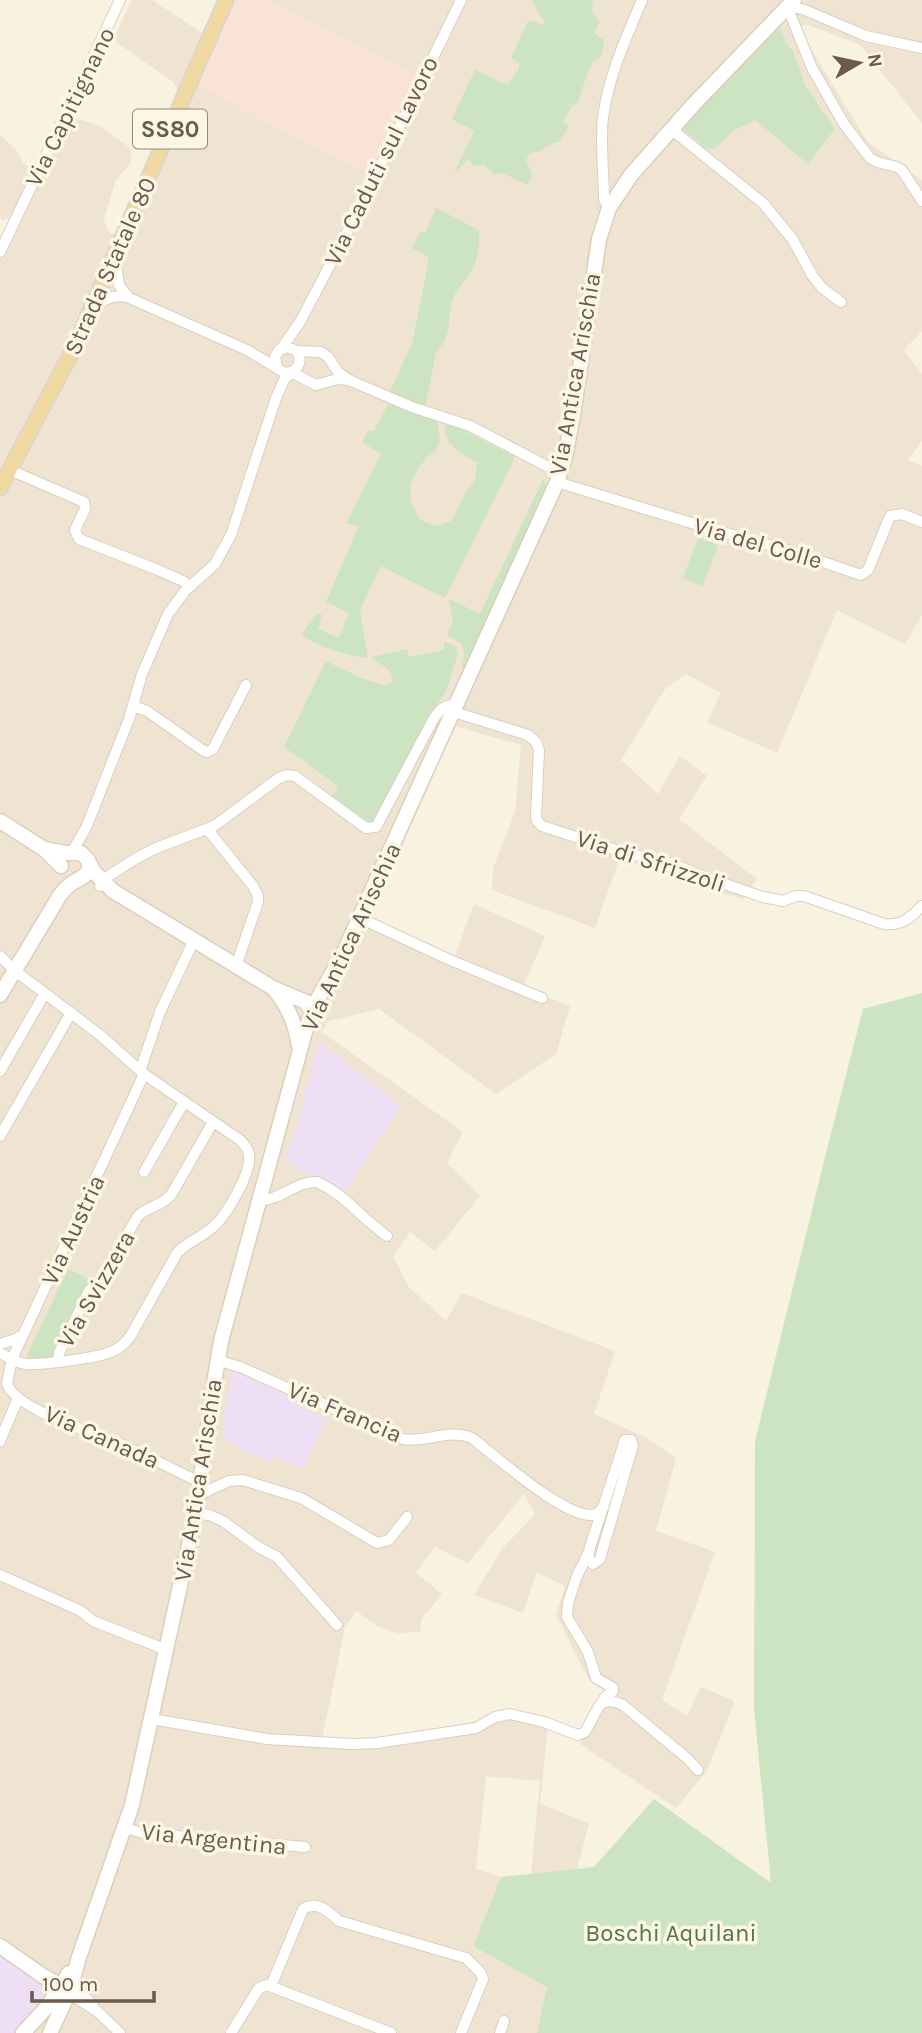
<svg xmlns="http://www.w3.org/2000/svg" width="922" height="2033" font-family="Karla,sans-serif">
<style>
.residential{fill:#efe4d1}
.commercial{fill:#f8e3d6}
.education{fill:#eedff4}
.green{fill:#cde4c2}
.lines{fill:none;stroke-linecap:round;stroke-linejoin:round}
.street-casing{stroke:#dbcfbf;stroke-width:12}
.secondary-casing{stroke:#dccebb;stroke-width:17}
.primary-casing{stroke:#d9d4d0;stroke-width:17}
.street{stroke:#fff;stroke-width:10}
.secondary{stroke:#fff;stroke-width:14}
.primary{stroke:#f0daa1;stroke-width:14}
.labels{text-anchor:middle;stroke-width:7;stroke-linejoin:round;paint-order:stroke}
.shield{fill:#fcf6e7;stroke:#97897a;stroke-width:2}
.shield-label{font-size:23px;font-weight:bold;fill:#6c5a4c}
.street-label{font-size:24px;fill:#6c5a4c;stroke:#fcf6e7}
.park-label{font-size:24px;fill:#527748;stroke:#fcf6e7}
</style>
<rect width="100%" height="100%" fill="#f8f2e1"/>
<path class="residential" d="M 132,0 L 152,0 L 202,33 L 218,0 L 922,0 L 922,123 L 859,44 L 808,25 L 797,26 L 867,141 L 922,180 L 922,331 L 904,350 L 922,374 L 922,441 L 908,460 L 922,466 L 922,615 L 905,644 L 837,610 L 777,753 L 707,722 L 721,693 L 686,674 L 665,689 L 621,760 L 658,794 L 680,756 L 707,776 L 679,819 L 757,879 L 743,899 L 714,891 L 667,871 L 619,860 L 595,928 L 492,890 L 493,868 L 515,812 L 521,745 L 454,726 L 371,918 L 454,958 L 474,904 L 545,936 L 523,987 L 570,1006 L 556,1054 L 496,1094 L 379,1009 L 329,1021 L 322,1032 L 463,1132 L 447,1163 L 480,1196 L 435,1251 L 410,1232 L 393,1256 L 408,1286 L 446,1321 L 462,1293 L 615,1351 L 594,1414 L 647,1438 L 676,1458 L 656,1531 L 715,1552 L 662,1700 L 687,1716 L 701,1687 L 735,1701 L 706,1772 L 676,1808 L 580,1744 L 584,1733 L 607,1693 L 589,1680 L 556,1615 L 565,1586 L 537,1572 L 523,1613 L 474,1595 L 502,1549 L 535,1514 L 524,1494 L 468,1563 L 435,1547 L 416,1573 L 442,1594 L 422,1618 L 420,1632 L 397,1633 L 377,1626 L 356,1611 L 345,1626 L 321,1745 L 361,1747 L 512,1718 L 548,1728 L 540,1804 L 589,1823 L 577,1869 L 531,1874 L 540,1781 L 486,1776 L 476,1869 L 501,1877 L 473,1946 L 548,1987 L 537,2033 L 0,2033 L 0,247 L 14,217 L 2,220 L 0,218 L 0,135 L 15,148 L 24,164 L 32,168 L 38,166 L 68,116 L 98,125 L 129,147 L 132,157 L 130,163 L 115,182 L 104,219 L 107,230 L 112,234 L 118,234 L 178,94 L 177,88 L 172,81 L 113,40 Z"/>
<path class="commercial" d="M 236,0 L 268,0 L 417,76 L 370,175 L 197,86 Z"/>
<path class="education" d="M 319,1041 L 401,1106 L 344,1193 L 321,1179 L 311,1177 L 284,1158 L 296,1128 Z
M 232,1370 L 301,1402 L 299,1407 L 326,1419 L 303,1469 L 273,1456 L 269,1462 L 244,1451 L 221,1436 L 224,1431 L 223,1426 Z
M 0,1953 L 38,1981 L 45,1992 L 41,2005 L 18,2033 L 0,2033 Z"/>
<path class="green" d="M 531,0 L 593,0 L 592,12 L 600,22 L 594,33 L 603,39 L 604,44 L 601,56 L 592,62 L 587,75 L 577,104 L 573,105 L 563,121 L 569,126 L 559,142 C 545,143 545,153 530,153 L 526,160 L 532,175 L 528,185 L 502,173 L 494,174 L 485,165 L 474,166 L 469,159 L 454,173 L 474,131 L 452,119 L 475,70 L 507,85 C 512,79 520,72 519,63 L 511,58 L 528,21 C 535,20 539,25 544,25 L 545,23 Z
M 778,24 L 786,43 L 793,51 L 805,85 L 835,129 L 808,164 L 755,120 L 733,131 L 717,147 L 710,150 L 705,148 L 682,128 Z
M 436,208 L 479,230 C 480,243 478,262 470,273 C 464,283 456,289 452,301 C 449,313 450,328 445,340 C 443,345 438,348 436,353 L 425,408 L 390,392 L 412,343 L 428,265 L 428,257 L 412,248 L 420,232 L 425,233 Z
M 389,402 L 437,421 C 439,430 442,441 437,448 C 434,453 428,456 425,460 C 407,481 405,498 421,520 L 436,526 L 451,521 L 463,497 L 475,480 L 477,463 C 460,452 444,446 445,424 L 463,430 L 515,457 L 445,598 L 381,566 L 360,610 L 368,658 C 343,655 323,648 301,635 L 318,613 L 322,615 L 318,629 L 339,638 L 349,613 L 326,602 L 359,526 L 346,523 L 381,454 L 362,442 L 368,431 L 374,431 Z
M 543,479 L 548,489 L 466,670 L 462,668 L 464,654 L 462,644 L 447,635 L 453,622 L 449,599 L 480,614 Z
M 698,538 L 718,545 L 703,586 L 683,578 Z
M 444,642 L 454,645 L 458,653 L 447,689 L 428,718 L 404,762 L 379,819 L 374,823 L 366,820 L 332,796 L 338,786 L 284,747 L 326,661 L 361,678 L 384,685 L 392,682 C 394,666 379,666 371,657 L 407,649 L 409,657 L 444,650 Z
M 922,993 L 922,2033 L 537,2033 L 547,1987 L 473,1946 L 501,1877 L 594,1867 L 654,1799 L 771,1883 L 754,1709 L 755,1441 L 828,1145 L 863,1009 Z
M 68,1269 L 90,1280 L 54,1350 L 56,1352 L 52,1360 L 30,1364 L 27,1355 Z"/>
<g class="lines">
<g class="street-casing">
<path id="street" d="M 788,6 L 805,10 L 866,36 L 922,48
M 785,9 L 791,16 L 812,68 L 844,124 L 870,158 L 877,162 L 897,167 L 902,170 L 922,201
M 671,129 L 763,203 L 793,240 L 812,275 L 822,288 L 841,302
M 609,208 L 604,199 C 604,173 600,143 603,118 C 608,77 626,38 642,0
M 0,252 L 120,0
M 115,257 L 119,285 L 128,297
M 92,310 C 101,300 113,294 127,297 L 247,350 L 285,373 C 298,372 303,362 297,351 L 288,347 L 279,350 L 275,357 L 277,367
M 281,349 L 300,322 L 362,204 L 461,0
M 297,351 L 321,352 L 328,357 L 338,372 L 351,381 L 412,407 L 470,426 L 560,473
M 291,372 L 316,385 L 337,379 L 349,380
M 10,470 L 84,502 L 85,509 L 75,530 L 79,539 L 158,570 L 183,581 L 189,586
M 557,482 L 698,525 L 797,553 L 861,575 L 868,570 L 890,516 L 902,514 L 922,522
M 133,706 L 147,711 L 204,751 L 207,752 L 213,749 L 246,685
M 454,712 L 528,735 L 536,742 L 539,750 L 536,816 L 537,821 L 542,826 L 622,852 L 670,863 L 710,879 L 763,897 L 783,901 L 796,896 L 804,896 L 884,924 C 902,926 910,918 922,906
M 208,830 L 253,886 L 258,896 L 258,902 L 236,966
M 72,852 L 86,828 L 129,719 L 142,674 L 168,614 L 185,591 L 215,564 L 231,535 L 276,398 L 284,380 L 290,373
M 100,886 L 107,877 L 135,859 L 156,848 L 214,826 L 279,778 L 287,775 L 295,776 L 366,828 L 376,827 L 434,718 C 440,710 446,702 456,707
M 360,918 L 450,960 L 542,998
M 0,956 L 14,970 L 100,1035 L 144,1074 L 240,1140 C 244,1144 248,1148 249,1154 C 252,1172 227,1215 213,1227 C 202,1237 187,1242 177,1253 L 130,1337 C 125,1343 120,1348 113,1351 C 99,1358 42,1365 25,1364 C 16,1363 8,1357 0,1353
M 0,1071 L 45,993
M 140,1071 L 160,1012 L 194,940
M 144,1074 L 12,1359 L 7,1383 C 13,1409 98,1434 123,1445 C 149,1457 175,1470 201,1483
M 0,1136 L 71,1013
M 144,1172 L 184,1102
M 258,1200 C 279,1202 295,1181 317,1182 C 346,1195 361,1218 387,1236
M 0,1344 L 16,1339 L 24,1334
M 217,1360 L 240,1367 L 402,1439 C 427,1443 448,1428 472,1438 C 493,1454 571,1524 596,1514 C 600,1512 601,1509 604,1506
M 58,1362 L 59,1353 L 89,1291 L 102,1277 L 138,1216 C 148,1206 162,1206 171,1195 L 213,1122
M 625,1440 L 631,1440 L 633,1445 L 600,1559 L 593,1564 L 588,1558 L 590,1547 Z
M 0,1441 L 18,1398
M 199,1492 L 205,1492 L 229,1481 L 243,1480 L 301,1498 L 377,1543 L 389,1540 L 407,1517
M 196,1513 L 209,1515 L 223,1521 L 258,1547 L 277,1557 L 337,1625
M 588,1554 L 577,1576 L 568,1603 L 567,1617 L 588,1652 L 596,1678 L 613,1688 L 613,1691 L 605,1697 L 602,1702
M 0,1575 L 81,1611 L 93,1621 L 167,1650
M 152,1719 L 267,1739 L 352,1744 L 377,1743 L 476,1728 L 495,1717 L 510,1714 L 544,1722 L 578,1735 L 585,1732 L 599,1706 C 606,1699 614,1701 623,1705 L 688,1759 L 698,1770
M 124,1828 L 143,1833 L 305,1847
M 74,1978 L 80,1990 L 93,2006
M 271,1986 L 303,1909 C 318,1900 329,1912 339,1921 L 466,1958 L 480,1972 L 483,1979 L 461,2033
M 70,1990 L 75,1997 L 98,2012 L 120,2033
M 231,2033 L 259,1988 L 267,1985 L 391,2033
M 500,2033 L 504,2021"/>
</g>
<g class="secondary-casing">
<path id="secondary" d="M 0,821 L 44,849 L 61,866
M 89,863 L 94,872 L 113,891 L 273,988 C 288,1006 295,1022 299,1046
M 275,989 L 306,1002 L 312,1011
M 0,995 L 60,895 C 64,890 68,885 74,882 C 84,876 92,874 88,860 L 81,853 L 65,853 L 44,849
M 0,1946 L 43,1976 L 69,1990
M 23,2033 L 47,2007 L 69,1973
M 50,2033 L 70,1990 L 79,1957 L 132,1805 L 196,1513 L 215,1377 L 221,1341 L 306,1028 L 316,1002 L 344,952 L 557,482 L 565,457 L 573,415 L 599,239 L 609,208 L 631,175 L 693,105 L 794,0"/>
</g>
<g class="primary-casing">
<path id="primary" d="M 0,488 L 74,348 L 226,0"/>
</g>
<use href="#street" class="street"/>
<use href="#secondary" class="secondary"/>
<use href="#primary" class="primary"/>
</g>
<g class="labels">
<rect class="shield" x="133" y="109.5" width="74" height="39" rx="5"/>
<g class="shield-label">
<text x="170" y="137">SS80</text>
</g>
<g class="street-label">
<text transform="translate(70 107) rotate(-64)" y="8">Via Capitignano</text>
<text transform="translate(381 161) rotate(-64)" y="8">Via Caduti sul Lavoro</text>
<text transform="translate(110 266) rotate(-66)" y="8">Strada Statale 80</text>
<text transform="translate(575 374) rotate(-80)" y="8">Via Antica Arischia</text>
<text transform="translate(758 543) rotate(16)" y="8">Via del Colle</text>
<text transform="translate(651 861) rotate(18)" y="8">Via di Sfrizzoli</text>
<text transform="translate(351 937) rotate(-65)" y="8">Via Antica Arischia</text>
<text transform="translate(73 1230) rotate(-65)" y="8">Via Austria</text>
<text transform="translate(96 1289) rotate(-60)" y="8">Via Svizzera</text>
<text transform="translate(345 1412) rotate(23)" y="8">Via Francia</text>
<text transform="translate(102 1437) rotate(24)" y="8">Via Canada</text>
<text transform="translate(198 1480) rotate(-81)" y="8">Via Antica Arischia</text>
<text transform="translate(214 1839) rotate(6)" y="8">Via Argentina</text>
</g>
<g class="park-label">
<text x="671" y="1941">Boschi Aquilani</text>
</g>
</g>
<g transform="translate(859 63) rotate(81)" stroke="#fcf6e7" stroke-width="5" paint-order="stroke">
<path d="M0-5L12 26L0 18L-12 26Z" fill="#6c5a4c"/>
<text y="-10" font-size="19" font-weight="bold" text-anchor="middle" fill="#6c5a4c">N</text>
</g>
<path d="M32 1991v10h122v-10" fill="none" stroke="#6c5a4c" stroke-width="3.5"/>
<text x="42" y="1991" font-size="21" fill="#6c5a4c" stroke="#fcf6e7" stroke-width="5" paint-order="stroke">100 m</text>
</svg>
